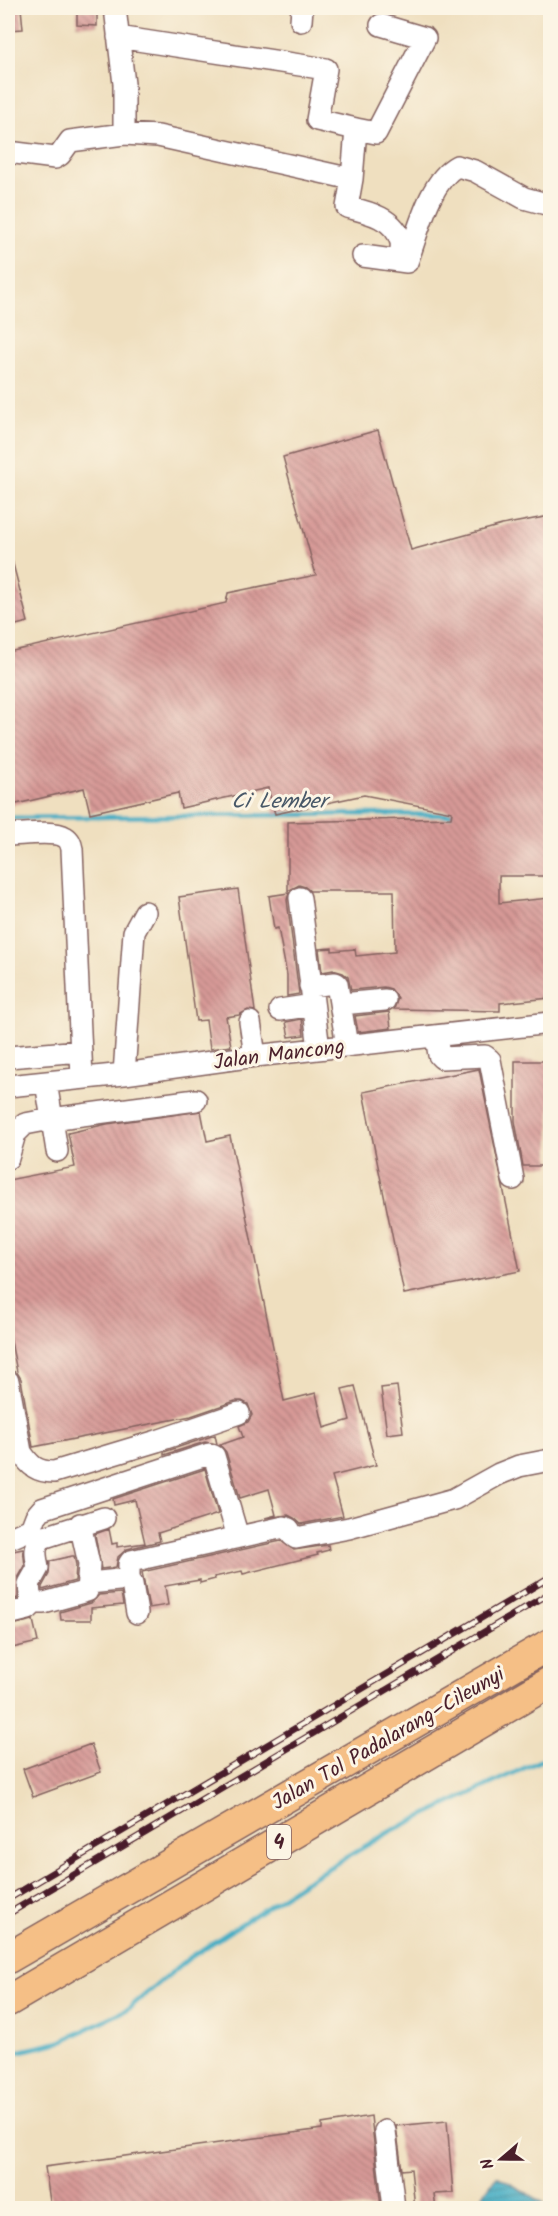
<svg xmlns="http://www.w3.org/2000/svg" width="558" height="2216" font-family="Kalam,sans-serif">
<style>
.water{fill:url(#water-rules);stroke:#486678;stroke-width:1.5}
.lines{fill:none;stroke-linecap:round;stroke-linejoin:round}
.stream{stroke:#45adc4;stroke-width:4.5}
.building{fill:url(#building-back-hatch)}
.minor-casing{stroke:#84625f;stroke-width:24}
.highway-casing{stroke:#84625f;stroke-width:33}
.minor{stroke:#fff;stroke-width:21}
.highway{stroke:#f5bf86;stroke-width:30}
.rail-casing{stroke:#4a1f2b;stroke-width:7}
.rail{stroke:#fcf5e5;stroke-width:4.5;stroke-dasharray:14;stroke-linecap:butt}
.labels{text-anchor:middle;stroke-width:6;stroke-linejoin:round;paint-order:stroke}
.shield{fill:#fcf5e5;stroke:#7f5f63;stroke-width:1.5}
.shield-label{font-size:20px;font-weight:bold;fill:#4a1f2b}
.street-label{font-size:21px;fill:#4a1f2b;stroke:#fcf5e5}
.water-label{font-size:22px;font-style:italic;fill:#485868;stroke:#fcf5e5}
</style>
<defs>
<pattern id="water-rules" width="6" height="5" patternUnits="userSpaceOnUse" patternTransform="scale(1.5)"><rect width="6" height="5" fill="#45adc4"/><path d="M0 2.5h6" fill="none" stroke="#3c8c9f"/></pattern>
<pattern id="building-back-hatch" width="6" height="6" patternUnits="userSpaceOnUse" patternTransform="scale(1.5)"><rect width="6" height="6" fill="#d79a97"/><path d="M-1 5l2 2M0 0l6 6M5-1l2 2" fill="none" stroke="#b07d7b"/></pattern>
</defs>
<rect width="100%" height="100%" fill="#fcf5e5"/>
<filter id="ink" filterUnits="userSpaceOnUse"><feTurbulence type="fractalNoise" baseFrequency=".0167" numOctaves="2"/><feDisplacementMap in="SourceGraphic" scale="12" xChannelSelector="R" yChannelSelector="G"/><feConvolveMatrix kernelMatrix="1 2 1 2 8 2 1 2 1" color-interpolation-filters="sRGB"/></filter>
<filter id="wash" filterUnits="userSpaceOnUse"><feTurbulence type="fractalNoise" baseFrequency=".008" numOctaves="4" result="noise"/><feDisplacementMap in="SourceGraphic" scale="24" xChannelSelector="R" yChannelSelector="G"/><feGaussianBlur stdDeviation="1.35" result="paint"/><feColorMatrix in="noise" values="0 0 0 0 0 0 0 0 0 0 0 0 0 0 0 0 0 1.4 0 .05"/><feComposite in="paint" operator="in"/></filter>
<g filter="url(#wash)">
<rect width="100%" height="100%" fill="#efdfbf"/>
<path class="water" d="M 497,2176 L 544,2203 L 539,2208 L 486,2208 L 483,2195 Z"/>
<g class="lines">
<path class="stream" d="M 8,818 L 370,814 L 455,815
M 8,2054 L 60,2042 L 128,2009 L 188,1959 L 303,1883 L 391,1831 L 550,1756"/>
</g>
<g id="blocks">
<path class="building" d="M 8,8 L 21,8 L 23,29 L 8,30 Z
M 77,10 L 97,10 L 97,26 L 77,25 Z
M 378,430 L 411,550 L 502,525 L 550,516 L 550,876 L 499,876 L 499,903 L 550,898 L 550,998 L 500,1003 L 500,1011 L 394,1009 L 398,998 L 391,989 L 384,987 L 351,990 L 348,977 L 343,973 L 333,970 L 322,972 L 319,949 L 332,948 L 332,951 L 355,949 L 356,956 L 395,952 L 394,891 L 310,891 L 305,887 L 299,885 L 288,891 L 288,822 L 451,818 L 452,812 L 364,795 L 275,814 L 268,788 L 181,808 L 178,793 L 90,813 L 84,788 L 8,806 L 8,652 L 226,603 L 228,593 L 316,575 L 283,457 Z
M 12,560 L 28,622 L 8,627 L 8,561 Z
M 238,889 L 255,1011 L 248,1010 L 239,1015 L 226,1017 L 231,1046 L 210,1049 L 206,1020 L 196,1021 L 179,897 Z
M 289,893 L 287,900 L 299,994 L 287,996 L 287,975 L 278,928 L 274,929 L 269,896 Z
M 389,1012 L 391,1028 L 358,1032 L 355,1016 Z
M 302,1019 L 304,1035 L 289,1037 L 286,1022 Z
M 515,1061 L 550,1061 L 550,1166 L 523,1166 L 515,1121 Z
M 479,1069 L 520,1271 L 404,1294 L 363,1092 Z
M 201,1111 L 207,1141 L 230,1136 L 284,1401 L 316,1393 L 324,1428 L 350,1420 L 342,1389 L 355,1386 L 376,1465 L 332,1476 L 343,1516 L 301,1524 L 294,1518 L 288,1515 L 265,1518 L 276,1515 L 269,1489 L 240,1498 L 226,1452 L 220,1445 L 243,1437 L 239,1426 L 248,1422 L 252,1415 L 248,1404 L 242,1401 L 235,1401 L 191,1416 L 33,1447 L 21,1379 L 17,1372 L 8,1326 L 8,1180 L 75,1167 L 68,1133 L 107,1124 Z
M 397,1386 L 403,1432 L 387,1434 L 381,1388 Z
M 215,1435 L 217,1444 L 205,1442 L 164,1455 L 164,1452 Z
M 205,1469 L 218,1514 L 158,1533 L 160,1541 L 127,1549 L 118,1557 L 116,1567 L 101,1569 L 95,1534 L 109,1529 L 112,1544 L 117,1543 L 117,1547 L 145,1543 L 135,1500 L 114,1505 L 113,1499 Z
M 281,1541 L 294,1550 L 328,1545 L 329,1550 L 317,1553 L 318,1555 L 243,1574 L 242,1571 L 214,1577 L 215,1579 L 200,1583 L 200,1580 L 165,1586 L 168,1605 L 149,1608 L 142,1572 Z
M 23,1549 L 25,1566 L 18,1578 L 18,1598 L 8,1601 L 8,1552 Z
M 72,1556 L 74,1556 L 76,1565 L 75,1581 L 42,1590 L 42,1587 L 49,1574 L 50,1561 Z
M 121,1593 L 123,1605 L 91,1608 L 91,1620 L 61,1620 L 60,1612 L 91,1603 L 99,1595 Z
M 33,1620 L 38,1642 L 8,1649 L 8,1626 Z
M 91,1744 L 101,1772 L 33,1797 L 23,1769 Z
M 371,2116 L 381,2208 L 51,2208 L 45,2167 L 322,2129 L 322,2124 Z
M 447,2121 L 453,2193 L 434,2194 L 436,2208 L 415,2208 L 411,2169 L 402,2170 L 396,2126 Z"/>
</g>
</g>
<g filter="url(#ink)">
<use href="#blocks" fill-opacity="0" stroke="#84625f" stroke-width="1.5"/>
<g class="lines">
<g class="minor-casing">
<path id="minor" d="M 115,8 L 124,84 L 124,134
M 301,21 L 302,8
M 356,129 L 376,133 L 425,38 L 381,25
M 8,152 L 55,158 L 60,155 L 70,141 L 124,134 L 158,136 L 352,179 L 356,129 L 317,120 L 326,69 L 118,37
M 352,179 L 347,207 C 368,212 395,218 401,242 C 402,248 400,256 399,261
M 363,256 L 407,262 C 418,233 429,181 457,166 L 475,171 L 524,198 L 550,205
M 8,835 C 21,835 54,830 65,837 C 70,840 71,844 72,849 L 82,1078
M 300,898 L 319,1049
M 310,986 L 335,983 L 337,984 L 347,1046
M 341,1004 L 385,1000
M 280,1010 L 313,1005
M 250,1022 L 255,1056
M 436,1036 L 439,1055 L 442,1058 L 485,1056 L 490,1060 L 513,1179
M 8,1057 L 81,1051
M 124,1074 L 134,932 L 145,912
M 46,1082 L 57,1151
M 8,1086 L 124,1074 L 255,1056 L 550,1023
M 8,1158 L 15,1134 L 25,1124 L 51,1119 L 196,1100
M 8,1381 L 21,1452 C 30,1466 37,1472 54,1472 L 157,1441 L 239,1413
M 8,1539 L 31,1529 L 36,1516 L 42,1509 L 209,1454 L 214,1456 L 238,1537
M 129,1579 L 129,1564 L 131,1561 L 284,1527 L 289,1529 L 292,1535 L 296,1538 L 349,1528 L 454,1499 L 499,1474 L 519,1466 L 550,1460
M 89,1583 L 129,1579 L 132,1584 L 137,1613
M 32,1603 L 44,1603 L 87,1591 L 89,1564 L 80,1524
M 8,1614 L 28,1609 L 31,1606 L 29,1584 L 38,1568 C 36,1556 33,1547 42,1538 L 104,1518
M 385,2131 L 394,2208"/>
</g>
<g class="highway-casing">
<path id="highway" d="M 8,1958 L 550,1644
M 8,2001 L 550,1682"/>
</g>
<use href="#minor" class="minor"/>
<use href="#highway" class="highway"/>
<g class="rail-casing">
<path id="rail" d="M 8,1899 L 550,1577
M 8,1914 L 550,1593"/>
</g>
<use href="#rail" class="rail"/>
</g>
</g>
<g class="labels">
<rect class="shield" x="267" y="1825" width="24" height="34" rx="4.5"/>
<g class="shield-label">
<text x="279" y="1849">4</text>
</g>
<g class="street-label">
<text transform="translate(279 1054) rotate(-7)" y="7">Jalan Mancong</text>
<text transform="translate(388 1738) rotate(-30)" y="7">Jalan Tol Padalarang–Cileunyi</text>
</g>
<g class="water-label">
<text x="279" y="808">Ci Lember</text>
</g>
</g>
<rect width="558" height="2216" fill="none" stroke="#fcf5e5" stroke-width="30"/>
<g transform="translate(501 2159) rotate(250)" stroke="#fcf5e5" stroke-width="4.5" paint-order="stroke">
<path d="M0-4.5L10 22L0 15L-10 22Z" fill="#4a1f2b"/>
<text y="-9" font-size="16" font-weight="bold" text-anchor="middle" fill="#4a1f2b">N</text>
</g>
</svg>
